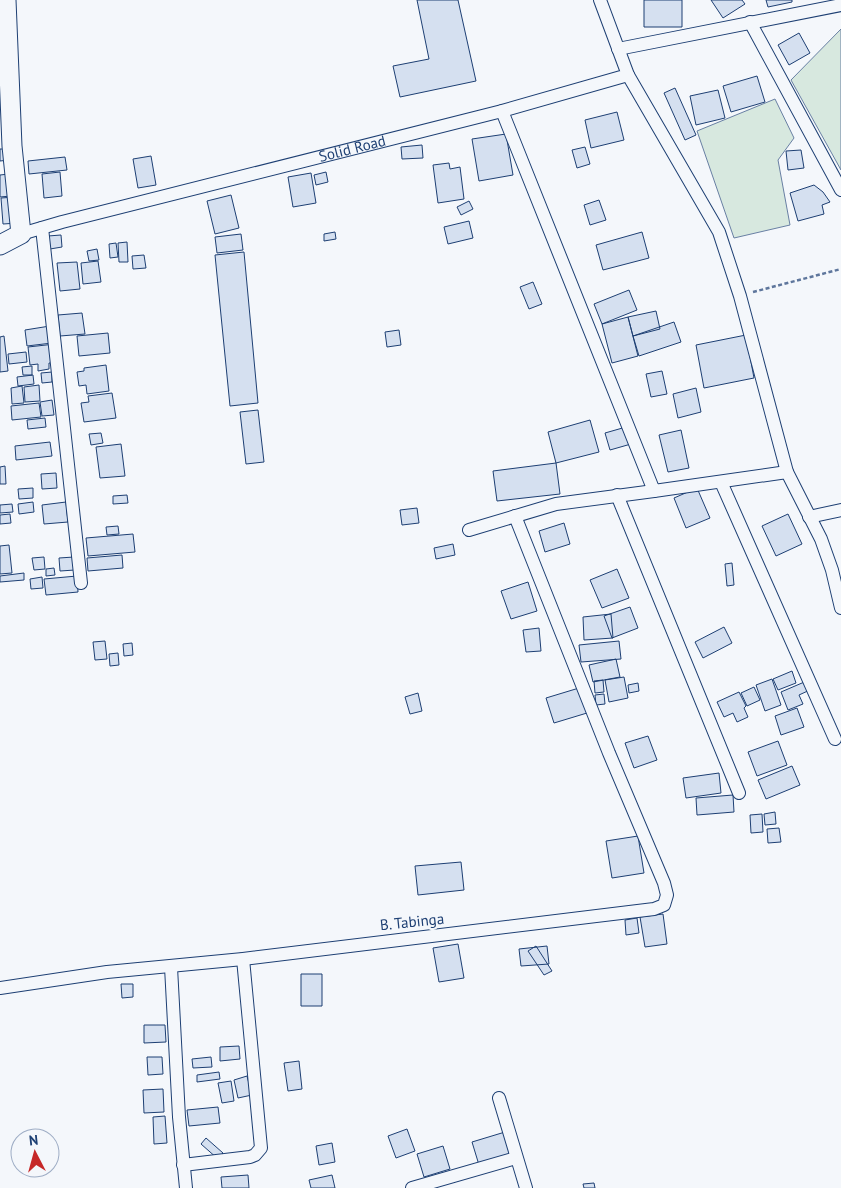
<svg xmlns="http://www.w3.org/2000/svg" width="841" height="1188" viewBox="0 0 841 1188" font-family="'PT Sans',sans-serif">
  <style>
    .green { fill: #d7e8df; stroke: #687fa3 }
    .building { fill: #d5e0f0; stroke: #1d3f73 }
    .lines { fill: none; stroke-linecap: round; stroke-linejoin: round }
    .street-casing { stroke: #1d3f73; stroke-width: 14 }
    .secondary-casing { stroke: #1d3f73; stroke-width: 21 }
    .path { stroke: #5e769c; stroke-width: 2.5; stroke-dasharray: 4 2.5; stroke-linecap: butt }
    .street { stroke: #f4f7fb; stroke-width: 12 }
    .secondary { stroke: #f4f7fb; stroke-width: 19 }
    .labels { text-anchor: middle; stroke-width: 4; stroke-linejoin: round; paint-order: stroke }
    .street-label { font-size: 15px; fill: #1d3f73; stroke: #f4f7fb }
  </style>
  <rect width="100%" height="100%" fill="#f4f7fb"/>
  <!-- green -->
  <path class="green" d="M841 29V170L791 80Z
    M775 99 794 138 778 160 790 225 734 238 697 131Z"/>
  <!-- building -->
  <path class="building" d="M417 0H458L476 81 400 97 393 66 429 59Z
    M644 0H682V27H644Z
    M711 0H742L745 4 723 18Z
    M766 0H792V2L768 7Z
    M799 33 810 53 789 65 778 45Z
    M757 76 765 102 731 112 723 86Z
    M675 88 696 135 685 140 664 93Z
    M718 90 725 118 696 125 690 96Z
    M617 112 624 140 591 148 585 120Z
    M506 134 513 175 479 181 472 139Z
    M422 145 423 158 402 159 401 147Z
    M585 147 590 164 577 168 572 150Z
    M0 149H8L9 160 0 161Z
    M801 150 804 168 788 170 786 151Z
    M151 156 156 185 138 188 133 159Z
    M65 157 67 170 29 174 28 161Z
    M449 163 450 169 460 167 464 199 438 203 433 165Z
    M60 172 62 196 44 198 42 174Z
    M326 172 328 182 316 185 314 175Z
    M311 173 316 203 293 207 288 177Z
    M9 174 11 196 0 197V175Z
    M814 185 823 192 830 202 822 205 824 214 798 221 790 193Z
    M231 195 239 228 215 234 207 201Z
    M15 197 18 223 3 224 1 198Z
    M599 200 606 220 590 225 584 205Z
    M469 201 473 209 461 215 457 207Z
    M469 221 473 238 448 244 444 227Z
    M335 232 336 239 324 241V234Z
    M642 232 649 258 603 270 596 245Z
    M241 234 243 250 217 253 215 237Z
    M61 235 62 247 50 249 48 236Z
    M127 242 128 262H119L118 243Z
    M116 243 118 257 110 258 109 244Z
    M97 249 99 260 89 261 87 251Z
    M244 252 258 403 230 406 215 255Z
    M144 255 146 268 133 269 132 256Z
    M98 261 101 282 83 284 81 263Z
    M77 262 80 289 60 291 57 263Z
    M533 282 542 304 529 309 520 287Z
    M629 290 637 310 602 324 594 304Z
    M656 311 660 329 633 336 628 317Z
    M82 313 85 334 60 336 58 315Z
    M628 317 638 356 612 363 602 324Z
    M674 322 681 342 639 356 633 336Z
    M50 326 52 343 27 346 25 330Z
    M399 330 401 345 387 347 385 332Z
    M108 333 110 353 79 356 77 336Z
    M746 335 754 378 704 388 696 345Z
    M4 336 8 371 0 372V337Z
    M55 344 57 363H49V369L38 371V364L30 365 28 347Z
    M26 352 27 362 9 364 8 354Z
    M106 365 109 391 87 394 86 385 79 386 77 372 84 371V368Z
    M32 366V375H23L22 367Z
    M662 371 667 394 651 397 646 374Z
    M52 372V382L42 383 41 373Z
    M33 375 34 384 18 386 17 377Z
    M39 385 40 401 25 402 24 387Z
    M22 386 24 403 12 404 11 388Z
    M696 388 701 412 678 418 673 394Z
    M112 393 116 418 84 422 81 403 89 402 88 396Z
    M52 400 54 415 42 416 40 402Z
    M39 403 41 417 12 420 11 406Z
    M258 410 264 462 246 464 240 412Z
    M45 418 46 427 28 429 27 420Z
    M590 420 599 452 556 463 548 432Z
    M626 427 631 444 610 450 605 433Z
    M681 430 689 468 668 472 659 435Z
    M101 433 103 443 91 445 89 434Z
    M50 442 52 456 16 460 15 446Z
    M121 444 125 476 100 478 96 447Z
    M556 463 560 494 497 501 493 471Z
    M5 466 6 484H0V467Z
    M56 473 57 488 42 489 41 474Z
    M33 488V498L19 499 18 489Z
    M697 488 710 518 686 528 674 498Z
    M127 495 128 503 113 504V496Z
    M33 502 34 512 19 514 18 504Z
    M66 502 68 522 44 524 42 505Z
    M12 504 13 512 0 513V505Z
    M417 508 419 523 402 525 400 510Z
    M10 514 11 523 0 524V515Z
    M788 514 802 544 776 556 762 526Z
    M564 523 570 544 545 552 539 531Z
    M118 526 119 534 107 535 106 527Z
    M133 534 135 552 88 556 86 538Z
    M453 544 455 555 436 559 434 548Z
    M9 545 12 573 0 574V546Z
    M122 555 123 568 88 571 87 558Z
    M44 557 45 569 34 570 32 558Z
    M74 557 75 570 60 571 59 558Z
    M732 563 734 585 727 586 725 564Z
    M54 568 55 575 46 576V569Z
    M617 569 629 598 602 608 590 580Z
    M24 573V580L0 582V576Z
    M77 576 78 592 46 595 44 579Z
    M42 577 43 588 31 589 30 579Z
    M528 582 537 611 511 619 501 591Z
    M630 607 638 628 612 638 604 616Z
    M611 614 613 638 584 640 583 617Z
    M724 627 732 643 703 658 695 642Z
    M539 628 541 651 526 652 523 630Z
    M105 641 107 659 95 660 93 642Z
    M619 641 621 659 581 662 579 645Z
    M132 643 133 655 124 656 123 644Z
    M118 653 119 665 110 666 109 654Z
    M616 659 620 677 593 682 589 665Z
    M792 671 796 683 778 690 773 679Z
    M624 677 628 698 609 702 605 680Z
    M772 679 781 705 765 711 756 685Z
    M603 680 604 692 595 693 594 681Z
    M809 680 812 689 799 695 803 704 788 710 781 692Z
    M638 683 639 691 629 693 628 685Z
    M754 687 760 700 747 706 741 693Z
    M579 688 587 713 554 723 546 698Z
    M739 692 746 706 744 708 748 717 737 722 733 713 724 717 717 702Z
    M418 693 422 711 410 714 405 697Z
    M604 694 605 704 596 705 595 695Z
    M797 708 804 727 781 735 775 716Z
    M648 736 657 760 634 768 625 743Z
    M778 741 787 765 757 776 748 752Z
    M792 766 800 785 766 799 758 780Z
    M719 773 721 793 686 798 683 778Z
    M733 795 734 812 697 815 696 798Z
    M775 812 776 824 765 825 764 814Z
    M762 814 763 832 751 833 750 815Z
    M779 828 781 842 768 843 767 829Z
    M638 836 644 873 612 878 606 841Z
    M461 862 464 890 418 895 415 866Z
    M663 914 667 944 645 947 640 917Z
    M637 918 639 933 626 935 625 920Z
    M458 944 464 978 439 982 433 948Z
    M536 946 552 971 544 975 528 951Z
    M547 946 549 964 521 966 519 949Z
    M301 974H322V1006H301Z
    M121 984H133V997L122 998Z
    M144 1025H165L166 1042 144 1043Z
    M239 1046 240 1059 220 1061V1047Z
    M147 1057H162L163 1074 148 1075Z
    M211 1057 212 1067 193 1068 192 1059Z
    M299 1061 302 1089 288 1091 284 1063Z
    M219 1072 220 1079 197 1082V1075Z
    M247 1076 252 1095 238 1098 234 1080Z
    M231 1081 234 1101 222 1103 218 1083Z
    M163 1089 164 1112 144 1113 143 1090Z
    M218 1107 220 1123 189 1126 187 1110Z
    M165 1116 167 1143 154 1144 153 1117Z
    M407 1129 415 1151 396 1158 388 1136Z
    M505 1132 512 1156 479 1165 472 1142Z
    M206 1138 223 1153 218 1159 201 1144Z
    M332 1143 335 1162 319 1165 316 1146Z
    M443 1146 450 1169 424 1177 417 1154Z
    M248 1175 249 1188H222L221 1177Z
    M332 1175 335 1188H311L309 1180Z
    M594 1183 595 1188H584L583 1184Z"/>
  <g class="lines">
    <!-- street casing -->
    <g class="street-casing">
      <g id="street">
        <path d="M750 22 841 190"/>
        <path d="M618 49 841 5"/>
        <path d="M628 75 719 232 740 296 787 472 821 539 832 570 841 608"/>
        <path d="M502 111 654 491 787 472"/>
        <path d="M42 228 81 583"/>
        <path id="s1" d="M21 234 62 222 502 111 628 75 600 0"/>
        <path d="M721 482 835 739"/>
        <path d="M617 495 739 793"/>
        <path d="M809 517 841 510"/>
        <path d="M469 530 556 504 654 491"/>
        <path d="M171 967 179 1117 186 1188"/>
        <path d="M0 988 107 972 243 959 654 909 664 905 667 895 664 883 609 753 515 516"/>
        <path d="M499 1098 526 1188"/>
        <path d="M183 1165 250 1157 255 1155 261 1148 243 959"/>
        <path d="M412 1188 516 1158"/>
      </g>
    </g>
    <!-- secondary casing -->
    <g class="secondary-casing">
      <path id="secondary" d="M0 245 21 234 12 146 6 0"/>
    </g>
    <!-- path -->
    <path class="path" d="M753 292 841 269"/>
    <!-- street -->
    <use href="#street" class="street"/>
    <!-- secondary -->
    <use href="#secondary" class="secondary"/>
  </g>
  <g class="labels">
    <!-- street labels -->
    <g class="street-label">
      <text dy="5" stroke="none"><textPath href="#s1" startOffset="342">Solid Road</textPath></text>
      <text transform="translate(412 922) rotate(-6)" y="5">B. Tabinga</text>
    </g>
  </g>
  <!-- north arrow -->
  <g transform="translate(35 1153) rotate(354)"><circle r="24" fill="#f4f7fb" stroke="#9eadc5"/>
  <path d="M0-4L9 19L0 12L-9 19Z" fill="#c62828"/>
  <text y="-8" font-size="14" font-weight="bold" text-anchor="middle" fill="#1d3f73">N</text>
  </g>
</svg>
